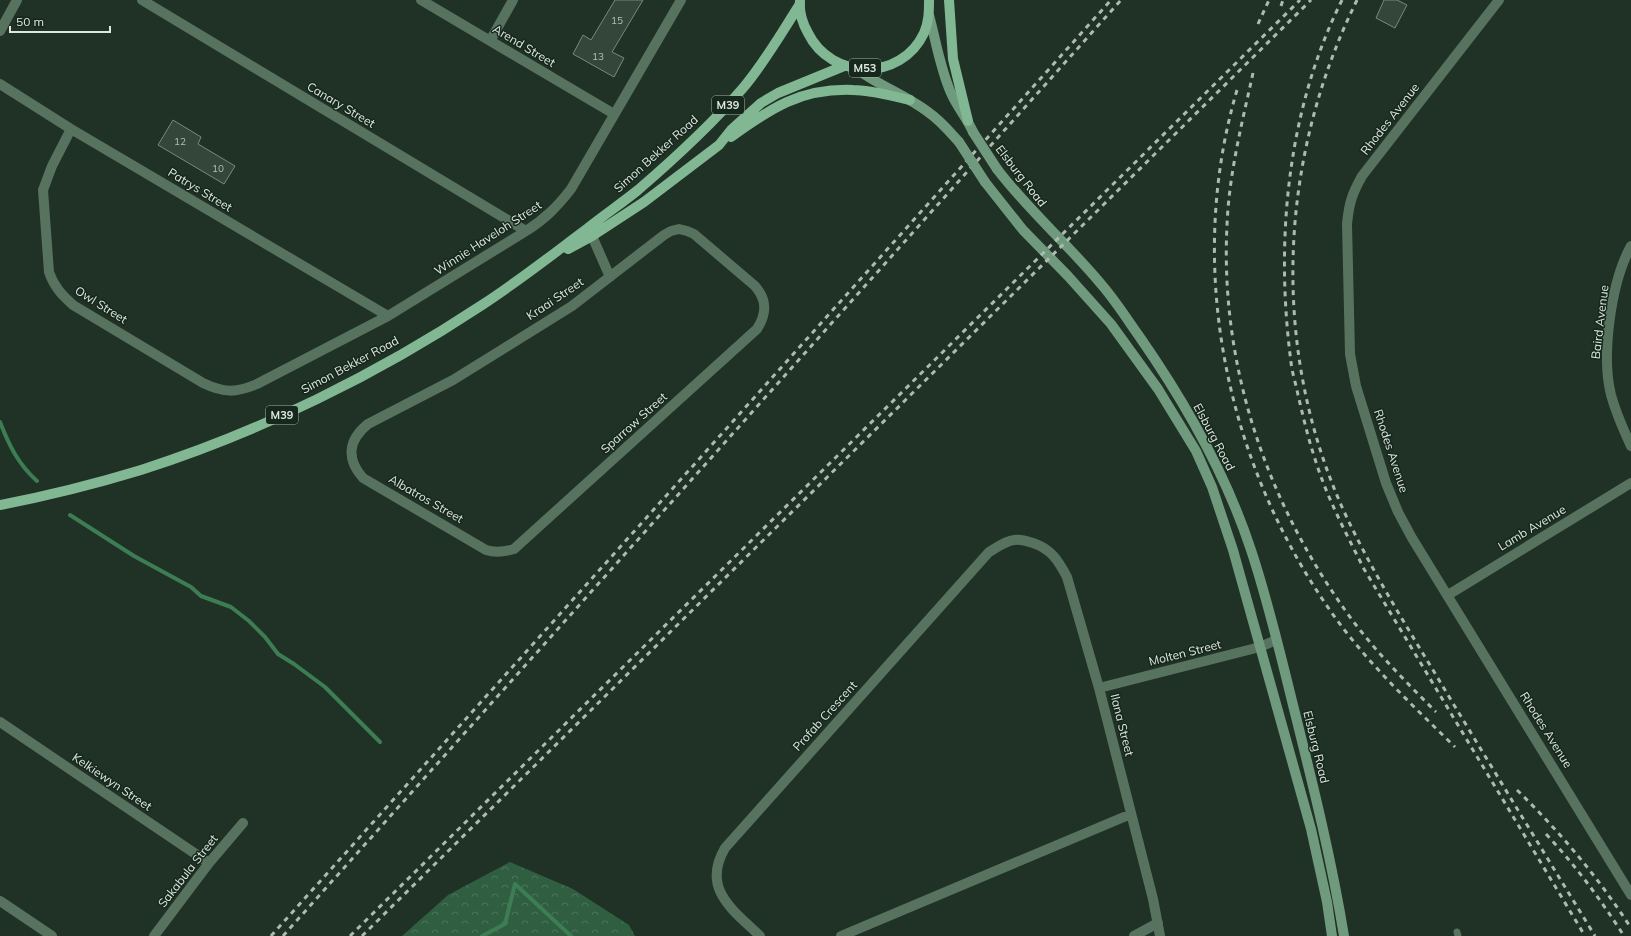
<svg xmlns="http://www.w3.org/2000/svg" width="1631" height="936" viewBox="0 0 1631 936" font-family="Mulish,sans-serif">
  <style>
    .forest { fill: url(#forest-crowns) }
    .lines { fill: none; stroke-linecap: round; stroke-linejoin: round }
    .stream { stroke: #3c7d54; stroke-width: 4 }
    .building { fill: #344539; stroke: #778a7c }
    .lane { stroke: #587260; stroke-width: 7 }
    .street { stroke: #587260; stroke-width: 10 }
    .secondary { stroke: #709a7d; stroke-width: 10 }
    .primary { stroke: #81b893; stroke-width: 10 }
    .rail { stroke: #aebab1; stroke-width: 3; stroke-dasharray: 5 5; stroke-linecap: butt }
    .secondary-bridge { stroke: #709a7d; stroke-width: 10 }
    .labels { text-anchor: middle; stroke-width: 3; stroke-linejoin: round; paint-order: stroke }
    .number-label { font-size: 10px; fill: #b4bfb6 }
    .shield { fill: #16271c; stroke: #a2aea5; stroke-width: 1 }
    .shield-label { font-size: 11px; font-weight: bold; fill: #dee8e0 }
    .street-label { font-size: 12px; fill: #dee8e0; stroke: #16271c }
  </style>
  <defs>
    <pattern id="forest-crowns" width="20" height="18" patternUnits="userSpaceOnUse"><rect width="20" height="18" fill="#2f5e40"/><path d="M2 6a3 3 0 1 1 6 0M12 15a3 3 0 1 1 6 0" fill="none" stroke="#4d755b"/></pattern>
  </defs>
  <rect width="100%" height="100%" fill="#203125"/>
  <!-- forest -->
  <path class="forest" d="M510 862 573 889 629 925 635 936H402L448 895Z"/>
  <g class="lines">
    <!-- stream -->
    <path class="stream" d="M0 422C9 445 18 464 37 481
      M70 515 134 556 191 587 201 596 231 607 249 621 265 637 278 654 294 664 325 687 380 742
      M482 936 505 924 515 884 571 936"/>
  </g>
  <!-- building -->
  <path class="building" d="M615 0H643L612 52 624 58 614 77 573 54 583 35 591 40Z
    M1384 0H1397L1407 5 1395 28 1376 18Z
    M173 120 201 137 198 144 235 166 224 184 158 145Z"/>
  <g class="lines">
    <!-- lane -->
    <path class="lane" d="M1457 932 1458 936"/>
    <!-- street -->
    <path class="street" d="M142 0 526 231
      M421 0 614 114
      M1499 0 1362 176C1352 194 1349 203 1347 224L1350 354 1356 386 1386 483 1398 512 1412 538 1631 895
      M0 31 17 0
      M490 41 513 0
      M0 84 71 129 388 316
      M71 129 52 166 43 190 49 272C54 287 62 295 73 305L203 383C224 393 236 393 257 384L388 316 526 231C545 219 557 207 571 189L681 0
      M590 228 592 236 610 277
      M679 229 687 231 694 234 755 286C767 300 767 313 757 329L514 549C504 552 496 553 486 550L363 478C346 459 348 440 368 424L453 380 572 306 664 235 671 231Z
      M1631 246C1611 282 1601 355 1611 395 1616 413 1623 429 1631 446
      M1448 595 1631 483
      M1099 688 1260 647 1276 640
      M0 722 209 863
      M0 901 52 936
      M154 936 209 863 243 823
      M760 936C733 910 701 889 725 848L989 552C996 548 1005 541 1014 540 1020 539 1027 541 1033 543 1051 549 1058 560 1067 577L1099 688 1153 899 1160 936
      M841 936 1131 814
      M1134 936 1158 923"/>
    <!-- secondary -->
    <path class="secondary" d="M929 15C936 41 940 68 951 93 957 107 967 118 973 132
      M857 69C879 86 906 95 928 112 940 120 949 131 959 142
      M997 169C1028 210 1068 244 1101 284 1115 300 1127 319 1139 336 1185 402 1226 474 1251 550 1269 604 1282 661 1296 717 1314 789 1332 862 1344 936
      M985 182 1023 230 1068 276 1111 324 1158 389 1196 451 1212 487 1233 550 1311 829 1327 902 1332 936"/>
    <!-- primary -->
    <path class="primary" d="M949 0 953 59 968 121
      M800 1C799 12 803 24 808 33 831 80 901 82 924 33 929 22 929 11 929 0
      M731 137C771 108 801 88 853 90 872 90 891 96 910 100
      M568 249 592 236 644 202 719 145 731 130 761 103 778 93 844 66
      M0 505C47 496 95 484 141 470 260 432 378 374 482 305 519 281 553 254 588 228 604 215 622 203 638 190 674 159 713 123 743 88 765 62 782 32 800 4"/>
    <!-- rail -->
    <path class="rail" d="M1342 0C1287 110 1275 241 1291 362 1292 373 1296 384 1298 395 1303 416 1308 438 1315 459 1327 498 1346 533 1364 569L1585 936
      M1357 0C1279 158 1270 345 1342 507 1372 573 1411 633 1448 695 1497 776 1546 856 1595 936
      M1281 6 1283 0
      M1258 24 1269 0
      M1253 73C1242 123 1229 174 1227 225 1220 363 1265 498 1345 610 1371 647 1404 680 1436 712
      M1237 90C1186 263 1224 455 1325 603 1361 657 1409 702 1455 747
      M1517 790C1560 832 1598 877 1631 928
      M1546 834C1576 866 1601 900 1624 936
      M271 936 1111 0
      M283 936 1121 0
      M350 936 1300 0
      M362 936 1311 0"/>
    <!-- secondary-bridge -->
    <path class="secondary-bridge" d="M973 132 997 169
      M959 142 985 182"/>
  </g>
  <g class="labels">
    <!-- number labels -->
    <g class="number-label">
      <text x="617" y="24">15</text>
      <text x="598" y="60">13</text>
      <text x="180" y="145">12</text>
      <text x="218" y="172">10</text>
    </g>
    <!-- shield labels -->
    <g class="shield">
      <rect x="849" y="59" width="32" height="18" rx="3"/>
      <rect x="712" y="96" width="32" height="18" rx="3"/>
      <rect x="266" y="406" width="32" height="18" rx="3"/>
    </g>
    <g class="shield-label">
      <text x="865" y="72">M53</text>
      <text x="728" y="109">M39</text>
      <text x="282" y="419">M39</text>
    </g>
    <!-- street labels -->
    <g class="street-label">
      <text transform="translate(524 46) rotate(31)" y="4">Arend Street</text>
      <text transform="translate(341 105) rotate(31)" y="4">Canary Street</text>
      <text transform="translate(1390 119) rotate(-52)" y="4">Rhodes Avenue</text>
      <text transform="translate(656 154) rotate(-42)" y="4">Simon Bekker Road</text>
      <text transform="translate(1021 176) rotate(52)" y="4">Elsburg Road</text>
      <text transform="translate(200 190) rotate(31)" y="4">Patrys Street</text>
      <text transform="translate(488 238) rotate(-33)" y="4">Winnie Haveloh Street</text>
      <text transform="translate(555 299) rotate(-34)" y="4">Kraai Street</text>
      <text transform="translate(101 305) rotate(32)" y="4">Owl Street</text>
      <text transform="translate(1600 322) rotate(-83)" y="4">Baird Avenue</text>
      <text transform="translate(350 365) rotate(-28)" y="4">Simon Bekker Road</text>
      <text transform="translate(634 423) rotate(-42)" y="4">Sparrow Street</text>
      <text transform="translate(1214 437) rotate(62)" y="4">Elsburg Road</text>
      <text transform="translate(1391 451) rotate(72)" y="4">Rhodes Avenue</text>
      <text transform="translate(426 499) rotate(30)" y="4">Albatros Street</text>
      <text transform="translate(1532 528) rotate(-31)" y="4">Lamb Avenue</text>
      <text transform="translate(1185 653) rotate(-14)" y="4">Molten Street</text>
      <text transform="translate(825 716) rotate(-48)" y="4">Profab Crescent</text>
      <text transform="translate(1122 725) rotate(76)" y="4">Ilana Street</text>
      <text transform="translate(1546 730) rotate(58)" y="4">Rhodes Avenue</text>
      <text transform="translate(1316 747) rotate(76)" y="4">Elsburg Road</text>
      <text transform="translate(112 782) rotate(34)" y="4">Kelkiewyn Street</text>
      <text transform="translate(188 871) rotate(-52)" y="4">Sakabula Street</text>
    </g>
  </g>
  <!-- scale -->
  <path d="M10 26v6h100v-6" fill="none" stroke="#dee8e0" stroke-width="2"/>
  <text x="16" y="26" font-size="12" fill="#dee8e0" stroke="#16271c" stroke-width="3" paint-order="stroke">50 m</text>
</svg>
